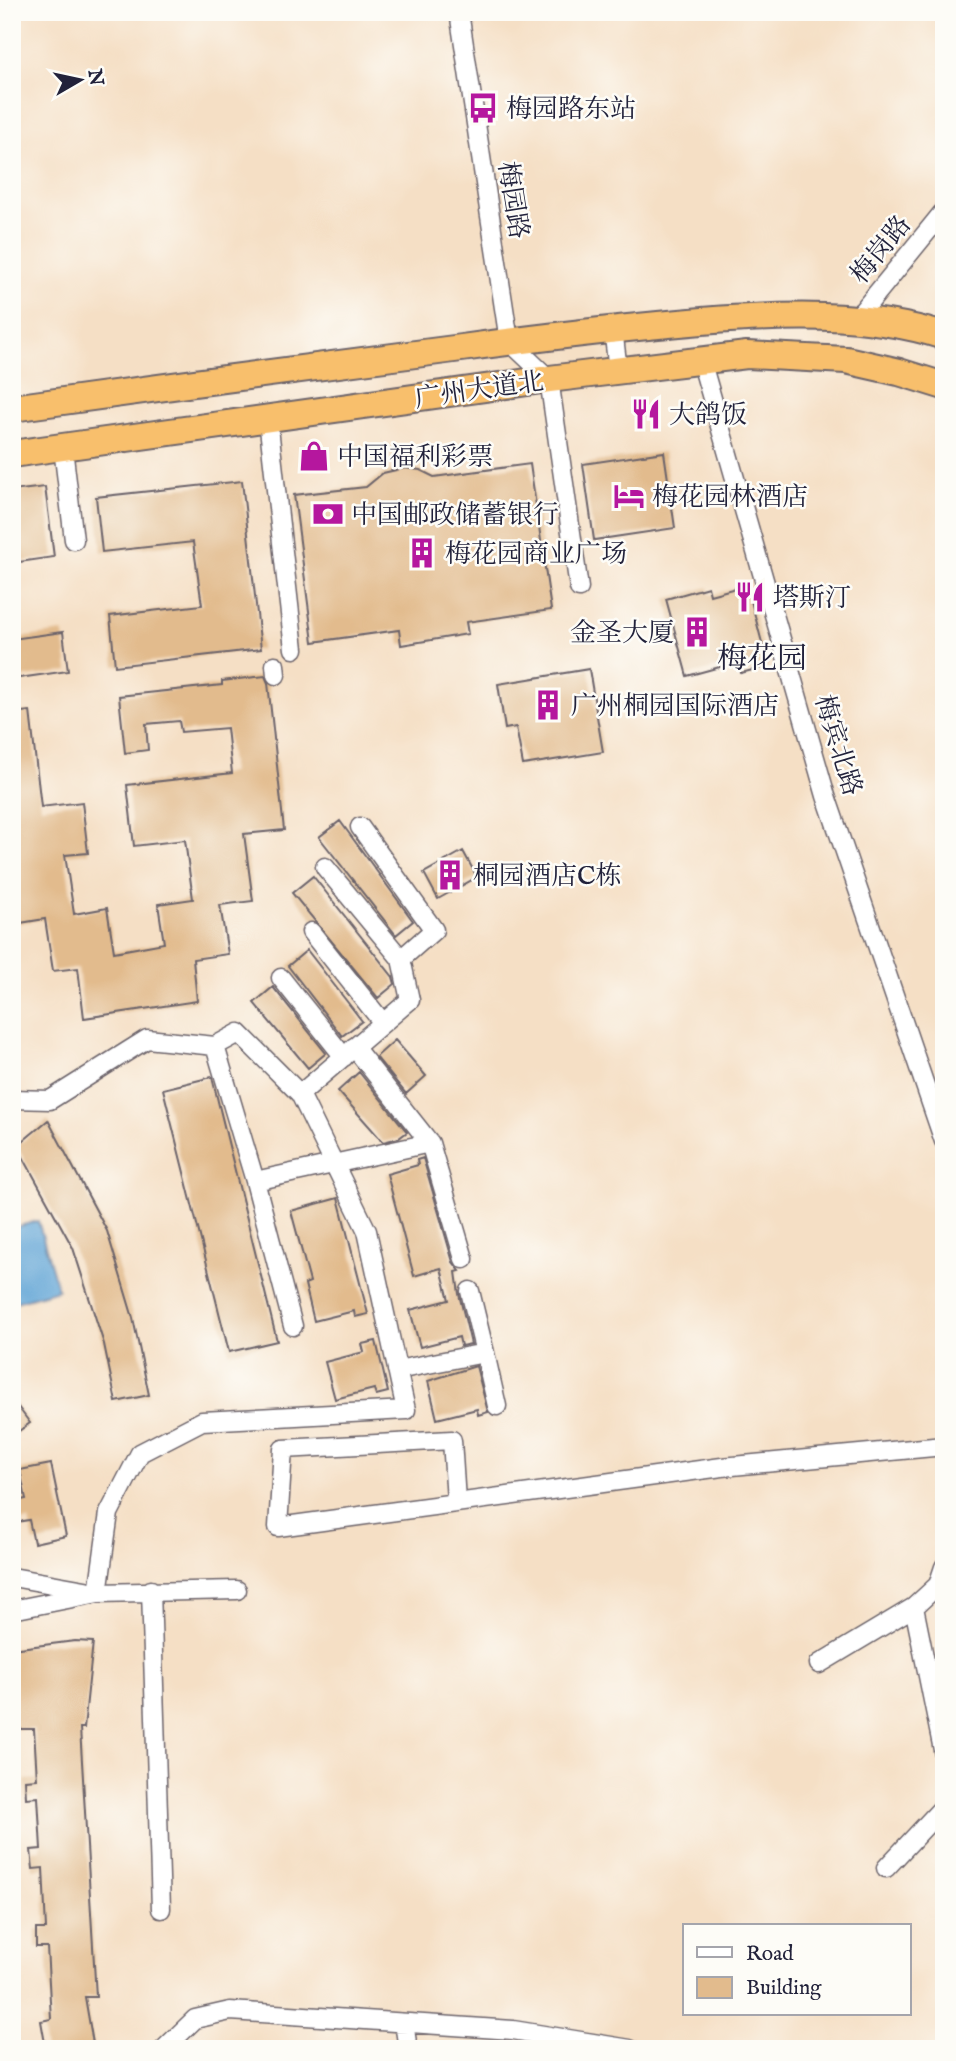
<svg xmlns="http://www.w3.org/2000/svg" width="956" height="2061" viewBox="0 0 956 2061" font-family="'IM FELL English','Noto Serif SC',serif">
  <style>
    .water { fill: #61a4d6; stroke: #426388; stroke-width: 2 }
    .building { fill: #e2bb8d }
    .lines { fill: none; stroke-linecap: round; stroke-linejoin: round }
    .minor-casing { stroke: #6c646b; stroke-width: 21 }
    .highway-casing { stroke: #6c646b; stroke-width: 30 }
    .minor { stroke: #fff; stroke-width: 18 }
    .highway { stroke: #f8bf6c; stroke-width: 26 }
    .labels { text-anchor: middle; stroke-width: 5; stroke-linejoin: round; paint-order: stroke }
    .poi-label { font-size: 26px; fill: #22223b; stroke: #fdfcf7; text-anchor: start }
    .street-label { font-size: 26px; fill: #22223b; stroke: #fdfcf7 }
    .quarter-label { font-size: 30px; fill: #22223b; stroke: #fdfcf7 }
  </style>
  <rect width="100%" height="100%" fill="#fdfcf7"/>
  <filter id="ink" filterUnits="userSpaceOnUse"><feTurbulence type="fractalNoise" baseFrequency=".0143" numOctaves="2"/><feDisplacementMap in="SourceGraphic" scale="14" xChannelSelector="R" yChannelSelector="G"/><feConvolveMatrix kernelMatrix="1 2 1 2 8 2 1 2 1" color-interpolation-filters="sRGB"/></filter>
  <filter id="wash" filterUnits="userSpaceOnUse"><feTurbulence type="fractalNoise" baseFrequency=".00686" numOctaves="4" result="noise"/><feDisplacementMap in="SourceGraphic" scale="28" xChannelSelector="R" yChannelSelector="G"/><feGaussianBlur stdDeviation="1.57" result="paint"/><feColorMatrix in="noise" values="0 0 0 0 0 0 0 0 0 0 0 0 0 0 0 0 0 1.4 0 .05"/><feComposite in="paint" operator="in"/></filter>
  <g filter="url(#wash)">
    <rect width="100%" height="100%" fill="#f5dfc5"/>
    <!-- water -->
    <path class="water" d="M38 1221 58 1290 12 1303V1228Z"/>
    <g id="blocks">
      <!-- building -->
      <path class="building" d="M664 452 675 528 594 540 583 464Z
        M530 464 551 610 466 622 468 634 401 645 399 630 313 642 294 495 366 487 383 473 405 468 420 470 434 477Z
        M242 481 261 649 115 666 110 616 202 605 193 542 102 552 96 497Z
        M45 487 54 557 12 563V491Z
        M747 585 768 666 741 673 738 662 687 676 666 599 708 587 710 595Z
        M63 632 68 671 12 679V639Z
        M589 669 603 752 523 765 516 727 505 729 498 684Z
        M265 676 268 683 284 830 244 834 253 901 220 905 228 954 193 959 197 1001 84 1018 78 968 53 971 45 919 14 924 12 713 30 711 41 807 82 802 88 853 65 855 74 914 107 908 114 952 164 943 158 904 193 899 185 840 134 846 127 785 232 773 227 728 181 732 179 721 146 724 148 750 125 753 119 696 222 685V681Z
        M340 821 413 921 396 935 319 837Z
        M463 851 477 877 438 899 424 873Z
        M313 876 393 977 395 984 378 998 292 893Z
        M307 950 362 1021 342 1036 288 966Z
        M273 987 326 1053 308 1068 254 1003Z
        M395 1040 426 1076 406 1094 376 1057Z
        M359 1072 407 1132 399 1138 383 1142 338 1091Z
        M212 1077 277 1341 229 1352 163 1089Z
        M48 1120 107 1231 133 1318 149 1395 116 1402 104 1344 73 1248 17 1146Z
        M423 1158 453 1262 460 1271 456 1272 459 1294 471 1344 461 1346 459 1337 420 1347 410 1310 449 1300 441 1268 414 1276 387 1174 418 1165 417 1160Z
        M338 1198 368 1314 355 1317 354 1311 314 1321 305 1284 310 1282 291 1211Z
        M376 1341 388 1392 376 1395 374 1389 335 1399 325 1362 364 1352 362 1344Z
        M476 1366 488 1412 478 1415 477 1409 437 1419 428 1381Z
        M12 1399 30 1423 12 1436Z
        M51 1464 66 1536 34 1543 29 1520 16 1522 12 1502 26 1499 20 1470Z
        M75 1641 93 1642 84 1728H80L96 1997H85L94 2049H46L41 2021 51 2019 47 1947H36V1929H46L43 1868 33 1869 31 1850 41 1849 38 1797 26 1798 25 1780 37 1779 34 1729H12V1649Z"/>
    </g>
  </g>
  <g filter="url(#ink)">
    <use href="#blocks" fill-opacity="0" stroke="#6c646b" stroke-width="2"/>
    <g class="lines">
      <!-- minor casing -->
      <g class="minor-casing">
        <path id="minor" d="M459 12 509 341 549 379 579 588
          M856 319 944 211
          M613 329 618 370
          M701 360 826 796 944 1141
          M268 419 294 649
          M63 448 74 540
          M275 665 276 675
          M325 867 401 959
          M311 932 383 1023
          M281 978 344 1057
          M215 1046 255 1181 430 1143 354 1047
          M300 1094 410 1000 401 959 434 930 360 827
          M12 1099 50 1100 147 1039 215 1046 239 1033 300 1094 367 1231 406 1410 202 1421 140 1453 109 1513 98 1593
          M430 1143 464 1259
          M255 1181 293 1326
          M485 1353 497 1406
          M397 1370 485 1353 470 1291
          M456 1501 452 1440 283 1449 278 1527 722 1467 944 1446
          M12 1577 91 1591
          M151 1590 161 1909
          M914 1607 944 1755
          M12 1610 98 1593 237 1590
          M819 1664 914 1607 938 1585 944 1567
          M886 1868 944 1806
          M404 2023 408 2049
          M164 2049 195 2019 230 2011 513 2030 630 2049"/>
      </g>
      <!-- highway casing -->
      <g class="highway-casing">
        <path id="highway" d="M12 408C159 387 307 368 454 349 536 338 619 328 702 321 782 315 865 311 944 336
          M12 454 549 379 747 355 846 360 899 372 944 386"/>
      </g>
      <!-- minor -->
      <use href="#minor" class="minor"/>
      <!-- highway -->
      <use href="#highway" class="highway"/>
    </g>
  </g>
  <!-- icons -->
  <defs>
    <g id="bus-bare" transform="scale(2.415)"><path d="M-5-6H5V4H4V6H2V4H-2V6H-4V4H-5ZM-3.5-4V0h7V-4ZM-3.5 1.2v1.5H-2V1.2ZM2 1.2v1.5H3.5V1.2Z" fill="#b5179e" stroke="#fdfcf7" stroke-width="2.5" paint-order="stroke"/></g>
    <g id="restaurant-bare" transform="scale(2.415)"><path d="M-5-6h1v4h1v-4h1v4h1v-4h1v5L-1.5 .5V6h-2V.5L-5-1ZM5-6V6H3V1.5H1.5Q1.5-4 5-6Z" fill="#b5179e" stroke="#fdfcf7" stroke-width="2.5" paint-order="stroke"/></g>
    <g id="shop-bare" transform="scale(2.415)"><path d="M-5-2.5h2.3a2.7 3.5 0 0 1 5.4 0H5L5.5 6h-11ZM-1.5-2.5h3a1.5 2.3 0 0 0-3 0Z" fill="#b5179e" stroke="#fdfcf7" stroke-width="2.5" paint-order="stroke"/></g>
    <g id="hotel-bare" transform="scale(2.415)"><path d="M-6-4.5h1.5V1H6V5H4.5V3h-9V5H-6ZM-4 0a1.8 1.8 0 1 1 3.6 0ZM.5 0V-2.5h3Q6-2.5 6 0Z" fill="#b5179e" stroke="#fdfcf7" stroke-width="2.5" paint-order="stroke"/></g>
    <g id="bank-bare" transform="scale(2.415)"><path d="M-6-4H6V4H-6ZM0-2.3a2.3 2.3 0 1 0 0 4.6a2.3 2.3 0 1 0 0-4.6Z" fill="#b5179e" stroke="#fdfcf7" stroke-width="2.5" paint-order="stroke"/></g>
    <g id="building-bare" transform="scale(2.415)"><path d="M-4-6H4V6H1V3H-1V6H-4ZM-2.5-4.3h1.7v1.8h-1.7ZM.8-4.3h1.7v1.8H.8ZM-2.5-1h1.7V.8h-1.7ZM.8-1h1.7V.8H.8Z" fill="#b5179e" stroke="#fdfcf7" stroke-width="2.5" paint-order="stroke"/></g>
  </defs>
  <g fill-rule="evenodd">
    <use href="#bus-bare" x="483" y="108"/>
    <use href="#restaurant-bare" x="646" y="414"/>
    <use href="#shop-bare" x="314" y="456"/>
    <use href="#hotel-bare" x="629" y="496"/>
    <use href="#bank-bare" x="328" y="514"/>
    <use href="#building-bare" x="422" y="553"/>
    <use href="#restaurant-bare" x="750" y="597"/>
    <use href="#building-bare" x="697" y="632"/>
    <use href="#building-bare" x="548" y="705"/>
    <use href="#building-bare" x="450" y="875"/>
  </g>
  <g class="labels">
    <!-- poi labels -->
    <g class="poi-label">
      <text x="506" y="117">梅园路东站</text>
      <text x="669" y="423">大鸽饭</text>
      <text x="337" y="465">中国福利彩票</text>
      <text x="652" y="505">梅花园林酒店</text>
      <text x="351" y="523">中国邮政储蓄银行</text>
      <text x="445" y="562">梅花园商业广场</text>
      <text x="773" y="606">塔斯汀</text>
      <text x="674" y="641" text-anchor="end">金圣大厦</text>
      <text x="571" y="714">广州桐园国际酒店</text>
      <text x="473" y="884">桐园酒店C栋</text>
    </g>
    <!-- street labels -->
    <g class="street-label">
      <text transform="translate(514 200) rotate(81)" y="9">梅园路</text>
      <text transform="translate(880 249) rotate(-51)" y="9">梅岗路</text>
      <text transform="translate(479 389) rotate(-8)" y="9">广州大道北</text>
      <text transform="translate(839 745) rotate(73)" y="9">梅宾北路</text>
    </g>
    <!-- quarter labels -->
    <g class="quarter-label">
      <text x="762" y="668">梅花园</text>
    </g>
  </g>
  <!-- margin -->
  <rect width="956" height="2061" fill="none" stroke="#fdfcf7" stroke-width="42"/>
  <!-- legend -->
  <rect x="683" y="1924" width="228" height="91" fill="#fdfcf7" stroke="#a5a5ac" stroke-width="2"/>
  <rect x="697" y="1947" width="35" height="10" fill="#ffffff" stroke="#a5a5ac" stroke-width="2"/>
  <text x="746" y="1960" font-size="21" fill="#22223b">Road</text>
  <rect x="697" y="1977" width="35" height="21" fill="#e2bb8d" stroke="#a5a5ac" stroke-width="2"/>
  <text x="746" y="1994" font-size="21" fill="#22223b">Building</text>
  <!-- north arrow -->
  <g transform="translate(80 80) rotate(81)" stroke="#fdfcf7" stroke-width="5" paint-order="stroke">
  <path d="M0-5L12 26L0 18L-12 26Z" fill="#22223b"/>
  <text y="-10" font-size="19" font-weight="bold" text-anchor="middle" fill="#22223b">N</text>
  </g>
</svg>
